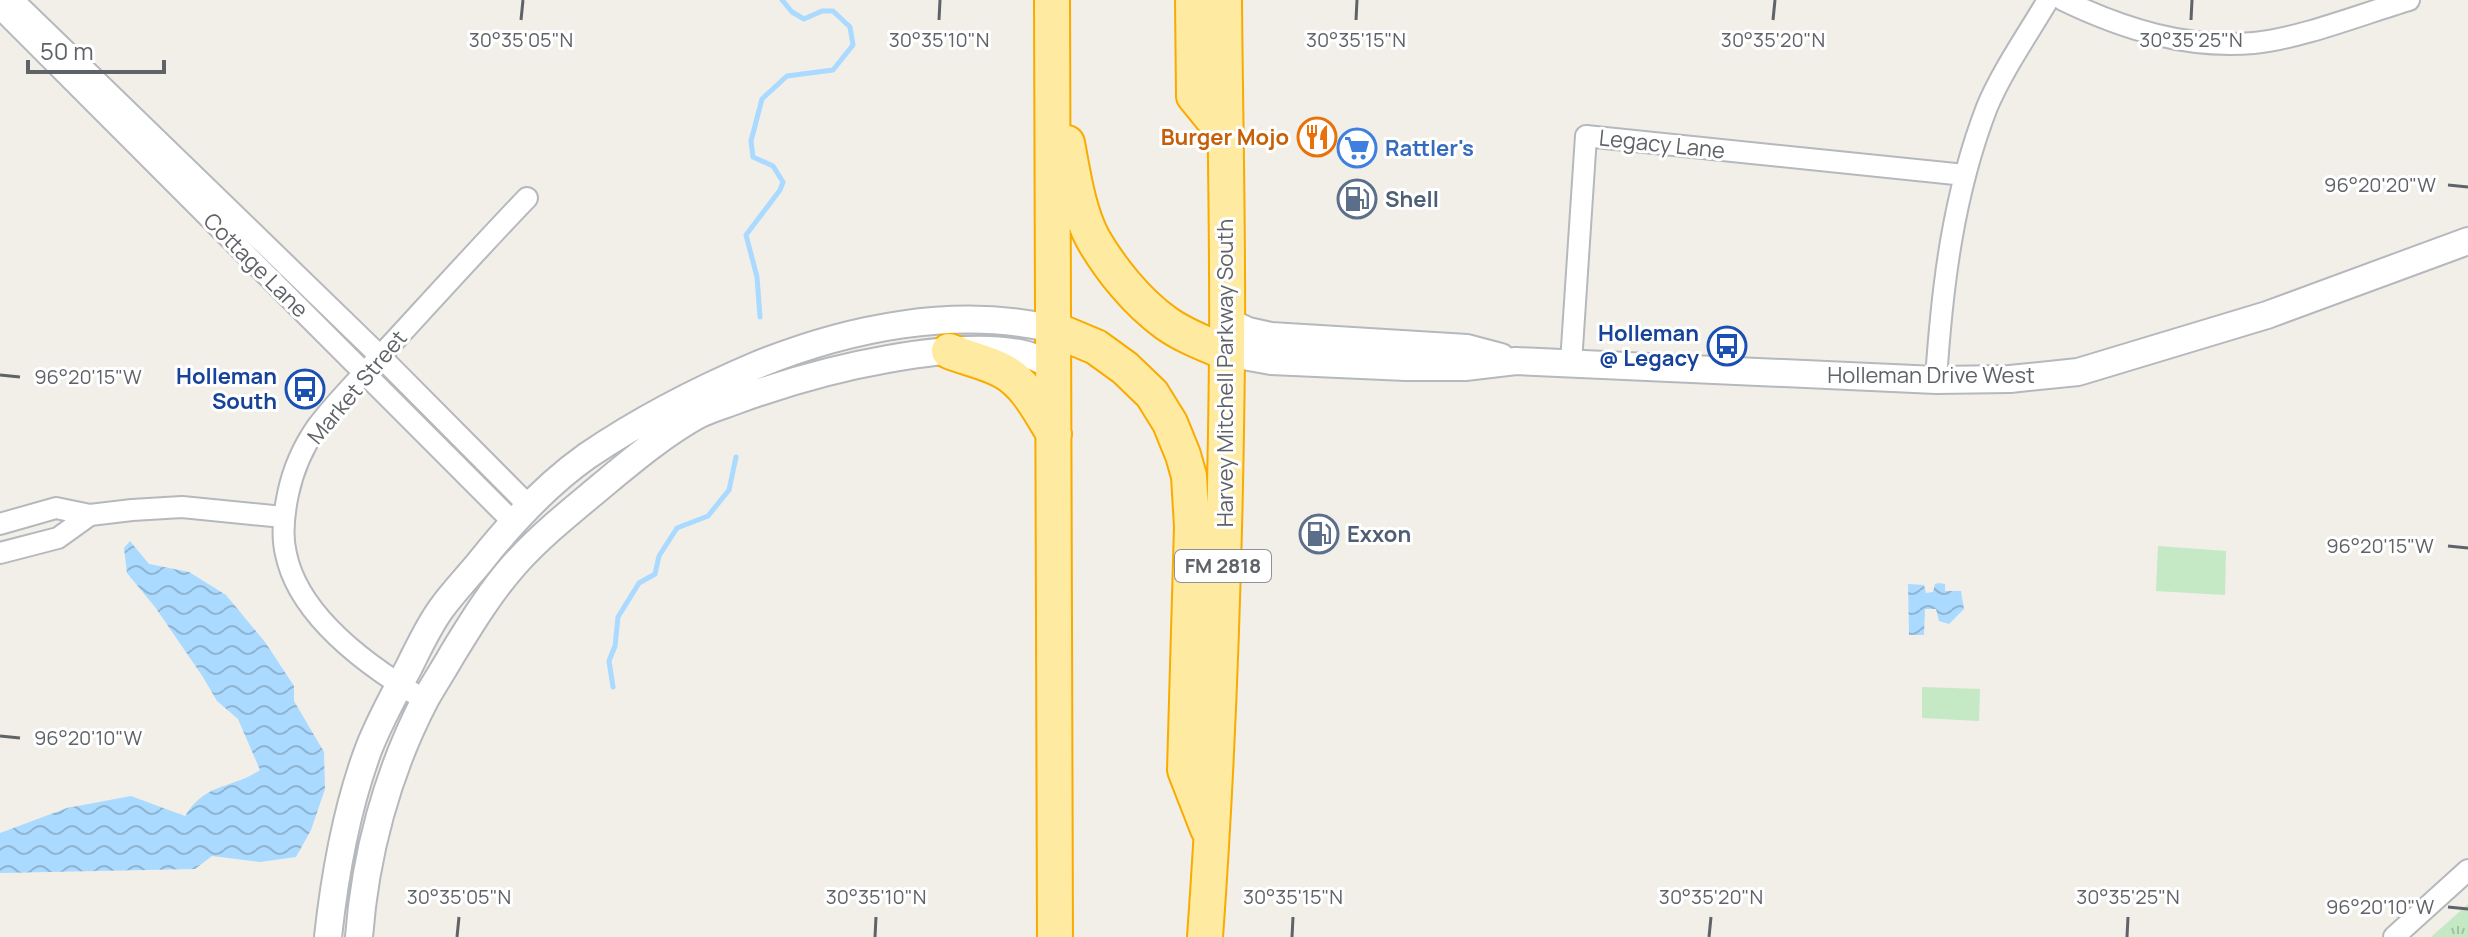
<svg xmlns="http://www.w3.org/2000/svg" width="2468" height="937" viewBox="0 0 2468 937" font-family="Manrope,sans-serif">
  <style>
    .grass { fill: #c5e8c5 }
    .park { fill: url(#park-tufts) }
    .water { fill: url(#water-waves) }
    .lines { fill: none; stroke-linecap: round; stroke-linejoin: round }
    .stream { stroke: #aadaff; stroke-width: 5 }
    .minor-casing { stroke: #b5b8bc; stroke-width: 24 }
    .tertiary-casing { stroke: #b5b8bc; stroke-width: 30 }
    .trunk-casing { stroke: #f9ab00; stroke-width: 38 }
    .minor { stroke: #fff; stroke-width: 20 }
    .tertiary { stroke: #fff; stroke-width: 26 }
    .trunk { stroke: #feeaa1; stroke-width: 34 }
    .ticks { fill: none; stroke: #5f6368; stroke-width: 3 }
    .labels { text-anchor: middle; stroke-width: 6; stroke-linejoin: round; paint-order: stroke }
    .shield { fill: #fff; stroke: #8f9295; stroke-width: 2 }
    .shield-label { font-size: 20px; font-weight: bold; fill: #5f6368 }
    .food-label { font-size: 22px; font-weight: bold; fill: #c56008; stroke: #fff; text-anchor: end }
    .street-label { font-size: 22px; fill: #5f6368; stroke: #fff }
    .shop-label { font-size: 22px; font-weight: bold; fill: #366cbe; stroke: #fff; text-anchor: start }
    .service-label { font-size: 22px; font-weight: bold; fill: #4e5e75; stroke: #fff; text-anchor: start }
    .transit-label { font-size: 22px; font-weight: bold; fill: #164399; stroke: #fff; text-anchor: end }
    .ticks-label { font-size: 20px; text-anchor: middle; fill: #5f6368; stroke: #fff; stroke-width: 6; stroke-linejoin: round; paint-order: stroke }
  </style>
  <defs>
    <pattern id="park-tufts" width="24" height="20" patternUnits="userSpaceOnUse" patternTransform="scale(2)"><rect width="24" height="20" fill="#c5e8c5"/><path d="M3 7l-1-3M5 7V3M7 7l1-3M15 17l-1-3M17 17v-4M19 17l1-3" fill="none" stroke="#a3c0a4"/></pattern>
    <pattern id="water-waves" width="16" height="10" patternUnits="userSpaceOnUse" patternTransform="scale(2)"><rect width="16" height="10" fill="#aadaff"/><path d="M0 5q4-4 8 0t8 0" fill="none" stroke="#8eb4d2"/></pattern>
  </defs>
  <rect width="100%" height="100%" fill="#f1efe8"/>
  <!-- grass -->
  <path class="grass" d="M2158 546 2226 551 2225 595 2156 591Z
    M1922 687 1980 689 1979 721 1922 718Z"/>
  <!-- park -->
  <path class="park" d="M2468 904V937H2431Z"/>
  <!-- water -->
  <path class="water" d="M130 541 149 564 189 572 226 595 265 642 294 686V701L324 752 325 789 311 830 296 857 260 862 212 856 195 869 0 873V833L67 808 131 796 185 816C206 782 229 790 260 770L238 719 217 701 203 677 155 607 127 573 124 548Z
    M1939 583 1945 584V591H1961L1964 609 1949 624 1939 621 1936 609H1925L1924 635H1909L1908 584 1924 585 1926 593 1933 592 1935 584Z"/>
  <g class="lines">
    <!-- stream -->
    <path class="stream" d="M760 317 757 277 746 235 780 190 783 182 773 166 753 157 751 141 762 99 787 76 833 70 853 45 850 27 833 11H822L804 19 792 12 782 0
      M613 687 609 661 615 646 618 617 639 583 655 574 659 556 677 528 708 516 729 490 736 457"/>
    <!-- minor casing -->
    <g class="minor-casing">
      <path id="minor" d="M13 0 380 356 529 506
        M2063 0C2123 29 2187 49 2254 43 2302 38 2362 14 2409 0
        M0 8 513 522
        M1571 363 1586 136 1965 175
        M1936 380C1942 287 1953 195 1987 107 2002 71 2028 34 2048 0
        M0 524 56 508 90 515 132 510 182 507 283 517
        M0 553 58 538 90 515
        M425 700C372 669 299 618 286 554 281 534 284 513 288 494 293 470 303 447 317 427 337 400 363 375 386 350 433 299 479 248 527 198
        M2394 937 2468 870"/>
    </g>
    <!-- tertiary casing -->
    <g class="tertiary-casing">
      <path id="tertiary" d="M1227 321 1248 331 1271 336 1467 348 1501 357
        M1227 353 1271 361 1406 367H1465L1516 361 1936 380 2010 379 2078 372 2267 315 2468 241
        M328 937C335 873 346 809 369 748 380 720 395 693 409 667 419 647 428 627 441 609 453 592 467 578 480 562 511 523 546 485 587 456 640 420 698 390 757 365 848 328 955 306 1053 329
        M359 937C365 856 387 773 425 700 434 684 444 669 453 653 472 622 491 591 515 564 542 534 574 509 605 483 634 459 664 434 698 415 710 409 724 405 737 400 787 382 836 368 888 359 933 351 1017 339 1053 367"/>
    </g>
    <!-- trunk casing -->
    <g class="trunk-casing">
      <path id="trunk" d="M1052 0 1055 937
        M1193 0 1194 96 1225 134
        M1067 143C1073 174 1078 211 1093 239 1111 270 1137 302 1166 323 1184 336 1206 344 1227 353
        M1053 329 1096 347 1125 368 1152 394 1170 423 1183 455 1189 476 1192 527 1185 770 1208 829
        M949 351C966 358 987 362 1003 371 1027 384 1040 412 1054 434
        M1205 937C1219 744 1225 550 1227 357 1228 238 1225 119 1224 0"/>
    </g>
    <!-- minor -->
    <use href="#minor" class="minor"/>
    <!-- tertiary -->
    <use href="#tertiary" class="tertiary"/>
    <!-- trunk -->
    <use href="#trunk" class="trunk"/>
  </g>
  <!-- ticks -->
  <path class="ticks" d="M521 20 523 0M939 20 940 0M1356 20 1357 0M1773 20 1775 0M2191 20 2192 0M2448 185 2468 187M0 375 20 377M2448 546 2468 548M0 736 20 738M2448 907 2468 909M457 937 459 917M875 937 876 917M1292 937 1293 917M1709 937 1711 917M2127 937 2128 917"/>
  <!-- icons -->
  <defs>
    <g id="restaurant-ring" transform="scale(2)"><circle r="9.5" fill="#fff" stroke="#e8710a" stroke-width="1.5"/><path d="M-5-6h1v4h1v-4h1v4h1v-4h1v5L-1.5 .5V6h-2V.5L-5-1ZM5-6V6H3V1.5H1.5Q1.5-4 5-6Z" fill="#e8710a"/></g>
    <g id="supermarket-ring" transform="scale(2)"><circle r="9.5" fill="#fff" stroke="#3f7fe0" stroke-width="1.5"/><path d="M-6-5.5h2.5l.6 2H6L4.5 2H-2.5L-4.4-4H-6ZM-1.5 3.2a1.3 1.3 0 1 0 .1 0ZM3 3.2a1.3 1.3 0 1 0 .1 0Z" fill="#3f7fe0"/></g>
    <g id="fuel-ring" transform="scale(2)"><circle r="9.5" fill="#fff" stroke="#5c6f8a" stroke-width="1.5"/><path d="M-5.5-6h7V0h2V4h1.3V-2.5L3-4.5l.8-.8L6-3V5H2.5V1h-1V6h-7ZM-4.2-4.7v3.2H.2V-4.7Z" fill="#5c6f8a"/></g>
    <g id="bus-ring" transform="scale(2)"><circle r="9.5" fill="#fff" stroke="#1a4fb4" stroke-width="1.5"/><path d="M-5-6H5V4H4V6H2V4H-2V6H-4V4H-5ZM-3.5-4V0h7V-4ZM-3.5 1.2v1.5H-2V1.2ZM2 1.2v1.5H3.5V1.2Z" fill="#1a4fb4"/></g>
  </defs>
  <g fill-rule="evenodd">
    <use href="#restaurant-ring" x="1317" y="137"/>
    <use href="#supermarket-ring" x="1357" y="148"/>
    <use href="#fuel-ring" x="1357" y="199"/>
    <use href="#bus-ring" x="1727" y="346"/>
    <use href="#bus-ring" x="305" y="389"/>
    <use href="#fuel-ring" x="1319" y="534"/>
  </g>
  <g class="labels">
    <!-- shield labels -->
    <rect class="shield" x="1175" y="550" width="96" height="32" rx="6"/>
    <g class="shield-label">
      <text x="1223" y="573">FM 2818</text>
    </g>
    <!-- food labels -->
    <g class="food-label">
      <text x="1289" y="145">Burger Mojo</text>
    </g>
    <!-- street labels -->
    <g class="street-label">
      <text transform="translate(1662 144) rotate(6)" y="8">Legacy Lane</text>
      <text transform="translate(256 265) rotate(45)" y="8">Cottage Lane</text>
      <text transform="translate(1225 373) rotate(-90)" y="8">Harvey Mitchell Parkway South</text>
      <text x="1931" y="383">Holleman Drive West</text>
      <text transform="translate(357 387) rotate(-50)" y="8">Market Street</text>
    </g>
    <!-- shop labels -->
    <g class="shop-label">
      <text x="1385" y="156">Rattler's</text>
    </g>
    <!-- service labels -->
    <g class="service-label">
      <text x="1385" y="207">Shell</text>
      <text x="1347" y="542">Exxon</text>
    </g>
    <!-- transit labels -->
    <g class="transit-label">
      <text x="1699" y="341">Holleman<tspan x="1699" dy="25">@ Legacy</tspan></text>
      <text x="277" y="384">Holleman<tspan x="277" dy="25">South</tspan></text>
    </g>
  </g>
  <g class="ticks-label">
    <text x="521" y="47">30°35'05"N</text>
    <text x="939" y="47">30°35'10"N</text>
    <text x="1356" y="47">30°35'15"N</text>
    <text x="1773" y="47">30°35'20"N</text>
    <text x="2191" y="47">30°35'25"N</text>
    <text x="2380" y="192">96°20'20"W</text>
    <text x="88" y="384">96°20'15"W</text>
    <text x="2380" y="553">96°20'15"W</text>
    <text x="88" y="745">96°20'10"W</text>
    <text x="459" y="904">30°35'05"N</text>
    <text x="876" y="904">30°35'10"N</text>
    <text x="1293" y="904">30°35'15"N</text>
    <text x="1711" y="904">30°35'20"N</text>
    <text x="2128" y="904">30°35'25"N</text>
    <text x="2380" y="914">96°20'10"W</text>
  </g>
  <!-- scale -->
  <path d="M28 60v12h136v-12" fill="none" stroke="#5f6368" stroke-width="4"/>
  <text x="40" y="60" font-size="24" fill="#5f6368" stroke="#ffffff" stroke-width="6" paint-order="stroke">50 m</text>
</svg>
